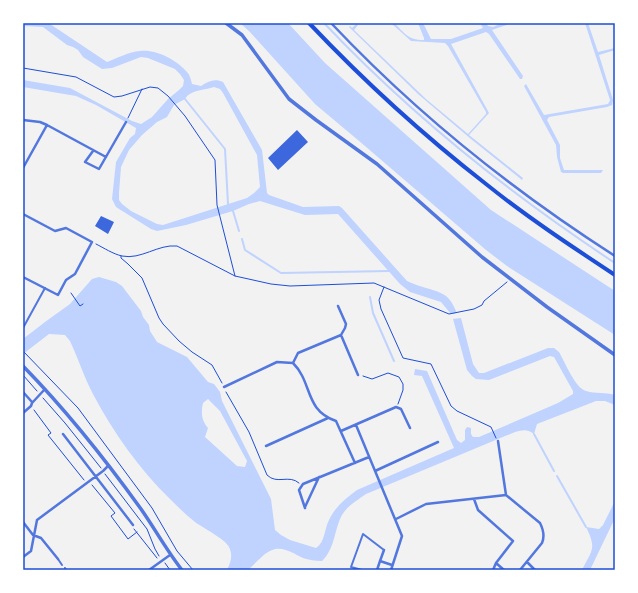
<svg xmlns="http://www.w3.org/2000/svg" width="638" height="593" viewBox="0 0 638 593" font-family="'Fira Sans',sans-serif">
  <style>
    .water { fill: #bfd3fe; fill-rule: evenodd }
    .lines { fill: none; stroke-linecap: round; stroke-linejoin: round }
    .stream { stroke: #bfd3fe; stroke-width: 2 }
    .building { fill: #3d67dc }
    .path { stroke: #1d4ed8; stroke-width: 1 }
    .pedestrian { stroke: #5277de; stroke-width: 2 }
    .minor { stroke: #5277de; stroke-width: 2.5 }
    .tertiary { stroke: #5277de; stroke-width: 3.5 }
    .primary { stroke: #1d4ed8; stroke-width: 4 }
    .neatline { fill: none; stroke: #1d4ed8; stroke-width: 1.5 }
  </style>
  <rect width="100%" height="100%" fill="#f2f2f2"/>
  <!-- water -->
  <path class="water" d="M23 23H45L50 24 107 62C117 58 129 52 140 51 156 49 177 60 187 72 190 75 191 80 192 84L201 86C208 81 215 78 223 82L262 150 267 193 269 195 303 207 339 206 342 208 407 281C418 287 439 290 446 296 452 301 454 307 457 313L451 314 441 302 410 292 400 284 338 214 305 215 260 201 249 204 233 211 186 225 157 231 151 229 116 207 112 199 116 162 130 138 135 134 136 128 96 105 76 96 23 87V80L70 88 132 121 141 124 152 117 168 99 179 90 183 86 184 80 180 74 175 69 148 58 141 57 112 68 102 69 83 57 78 50 73 47 67 45 43 27 23 26ZM214 87 220 89 223 93 257 155 260 187 254 193 247 198 163 225 157 224 131 211 122 204 119 200V193L121 167 129 150 142 135 157 122 167 117 174 105 185 99C190 90 205 90 214 87Z
    M240 23H288L325 63 491 210 615 291V335L507 266 486 250 365 146 315 104 250 32Z
    M391 23H394C405 33 407 40 424 40V38L418 23H423L431 39H451L483 28 480 23H486L488 26 493 27 502 23H512L492 30 523 76 522 79H520L489 34 486 32 451 44 489 113 469 135 523 178 522 180 471 139 418 94 349 27 350 26 352 28 356 24 358 25 354 30 426 99 468 134 486 114V112L448 46 445 43 411 41Z
    M585 23H588L598 52 615 48V50L599 55 613 100 612 105 607 107 549 117 547 120 560 145V158L564 170H603L601 173H563L561 172 557 157 556 145 524 86 526 84 544 115 608 104 610 100Z
    M99 277 116 282 122 286 141 311 143 317 149 325 150 331 157 342 187 357 208 382 214 384 220 392 222 401 271 499 275 530 281 535 290 540 316 548C325 542 324 530 329 520 335 507 345 499 357 490L454 448 422 376 414 375 415 369 427 371 457 440 461 443 465 440V430L467 427 471 428V434L473 437H479L558 403 573 394V391L554 357 550 356 489 380 476 379 472 376 467 370 453 319 461 318 473 364 479 373H484L548 348H554L559 352C565 362 575 388 586 391 596 394 605 392 615 395V405L605 401H596L537 424 534 434C527 429 523 430 515 432L366 494C358 500 348 505 342 515 334 530 335 549 322 561 315 561 309 560 303 558 292 553 282 545 270 551 263 554 254 565 248 570H227C231 562 233 555 229 547 225 539 203 528 195 522 186 515 178 507 170 499 139 469 113 432 93 394 84 377 78 358 70 341L65 335 49 334 23 354V339L45 322 70 304 92 279ZM208 399 220 411 247 461 245 467 237 466 205 437 208 428C201 420 201 412 203 403Z
    M615 501V518L590 570H582C592 550 597 549 586 527L599 529 603 525Z"/>
  <g class="lines">
    <!-- stream -->
    <path class="stream" d="M324 23C411 115 510 194 615 263
      M185 99 225 149 228 204
      M233 211 239 231
      M242 239 245 250 281 273 389 271
      M370 297 373 313 394 361
      M534 434 554 471
      M557 476 586 527"/>
  </g>
  <!-- building -->
  <path class="building" d="M297 130 308 142 278 170 268 158Z
    M101 216 114 222 108 234 95 226Z"/>
  <g class="lines">
    <!-- path -->
    <path class="path" d="M23 68 76 77 114 97 122 96 150 87 158 88 168 96 185 116 215 160 217 205 235 276
      M128 118 142 89
      M96 244C104 248 113 254 122 256 141 260 158 244 177 246L235 276 271 284 290 286 374 283 449 314 474 309 482 305 484 301 507 282
      M121 256V258L128 264 142 278 159 318 163 324 179 341 192 352 212 365 222 383
      M384 287 379 300 381 309 403 358 431 364 451 406 457 411 491 427 496 438
      M71 293 80 306 83 304
      M23 351 78 408 152 508 177 551 193 570
      M23 375 37 391
      M363 376 372 379 388 373 399 377 403 384V390L398 404
      M226 392 249 432 267 475C277 485 289 474 299 483
      M43 398 65 423 101 468
      M34 410 51 433 48 435 84 480
      M105 474 147 529 155 549 159 556
      M92 485 115 513 111 516 128 539 137 532
      M134 529 157 558
      M165 563 170 570"/>
    <!-- pedestrian -->
    <path class="pedestrian" d="M23 328 45 288
      M58 559 62 565
      M65 568 66 570
      M362 570 351 567 363 534 384 550"/>
    <!-- minor -->
    <path class="minor" d="M331 23C415 112 512 190 615 256
      M23 120 40 122 47 125
      M93 151 85 162 99 169 126 122
      M23 168 47 125 106 157
      M23 214 55 231 66 228 92 242 75 274 66 280 58 295 23 277
      M341 335 358 375
      M293 363 298 353 341 335 345 328 346 324 338 306
      M224 387 277 362 293 363C313 383 304 410 336 421L355 463
      M23 392 32 402
      M23 413 31 406 32 403 45 389
      M356 425 402 536 391 570
      M341 431 396 407 401 409 410 428
      M63 434 133 525
      M498 441 506 495
      M266 446 328 418
      M375 471 438 442
      M474 499 478 510 513 541 496 563 493 570
      M305 507 319 477
      M305 508 299 490 303 484 369 457
      M396 519 426 504 506 495 540 523C543 529 545 536 542 543L520 570
      M23 522 33 535 41 538 58 559
      M384 550 380 561 392 565
      M23 557 31 551 37 520 103 471 108 466
      M527 562 535 570
      M496 563 504 570
      M149 570 170 555
      M377 570 380 561"/>
    <!-- tertiary -->
    <path class="tertiary" d="M226 23 242 35 289 99 316 120 377 164 482 257 547 307 615 355
      M23 366C66 410 105 459 141 509 155 529 167 551 182 570"/>
    <!-- primary -->
    <path class="primary" d="M309 23C364 81 423 135 486 184 527 217 571 246 615 275"/>
  </g>
  <!-- border -->
  <rect width="638" height="593" fill="none" stroke="#ffffff" stroke-width="48"/>
  <rect x="24" y="24" width="590" height="545" class="neatline"/>
</svg>
